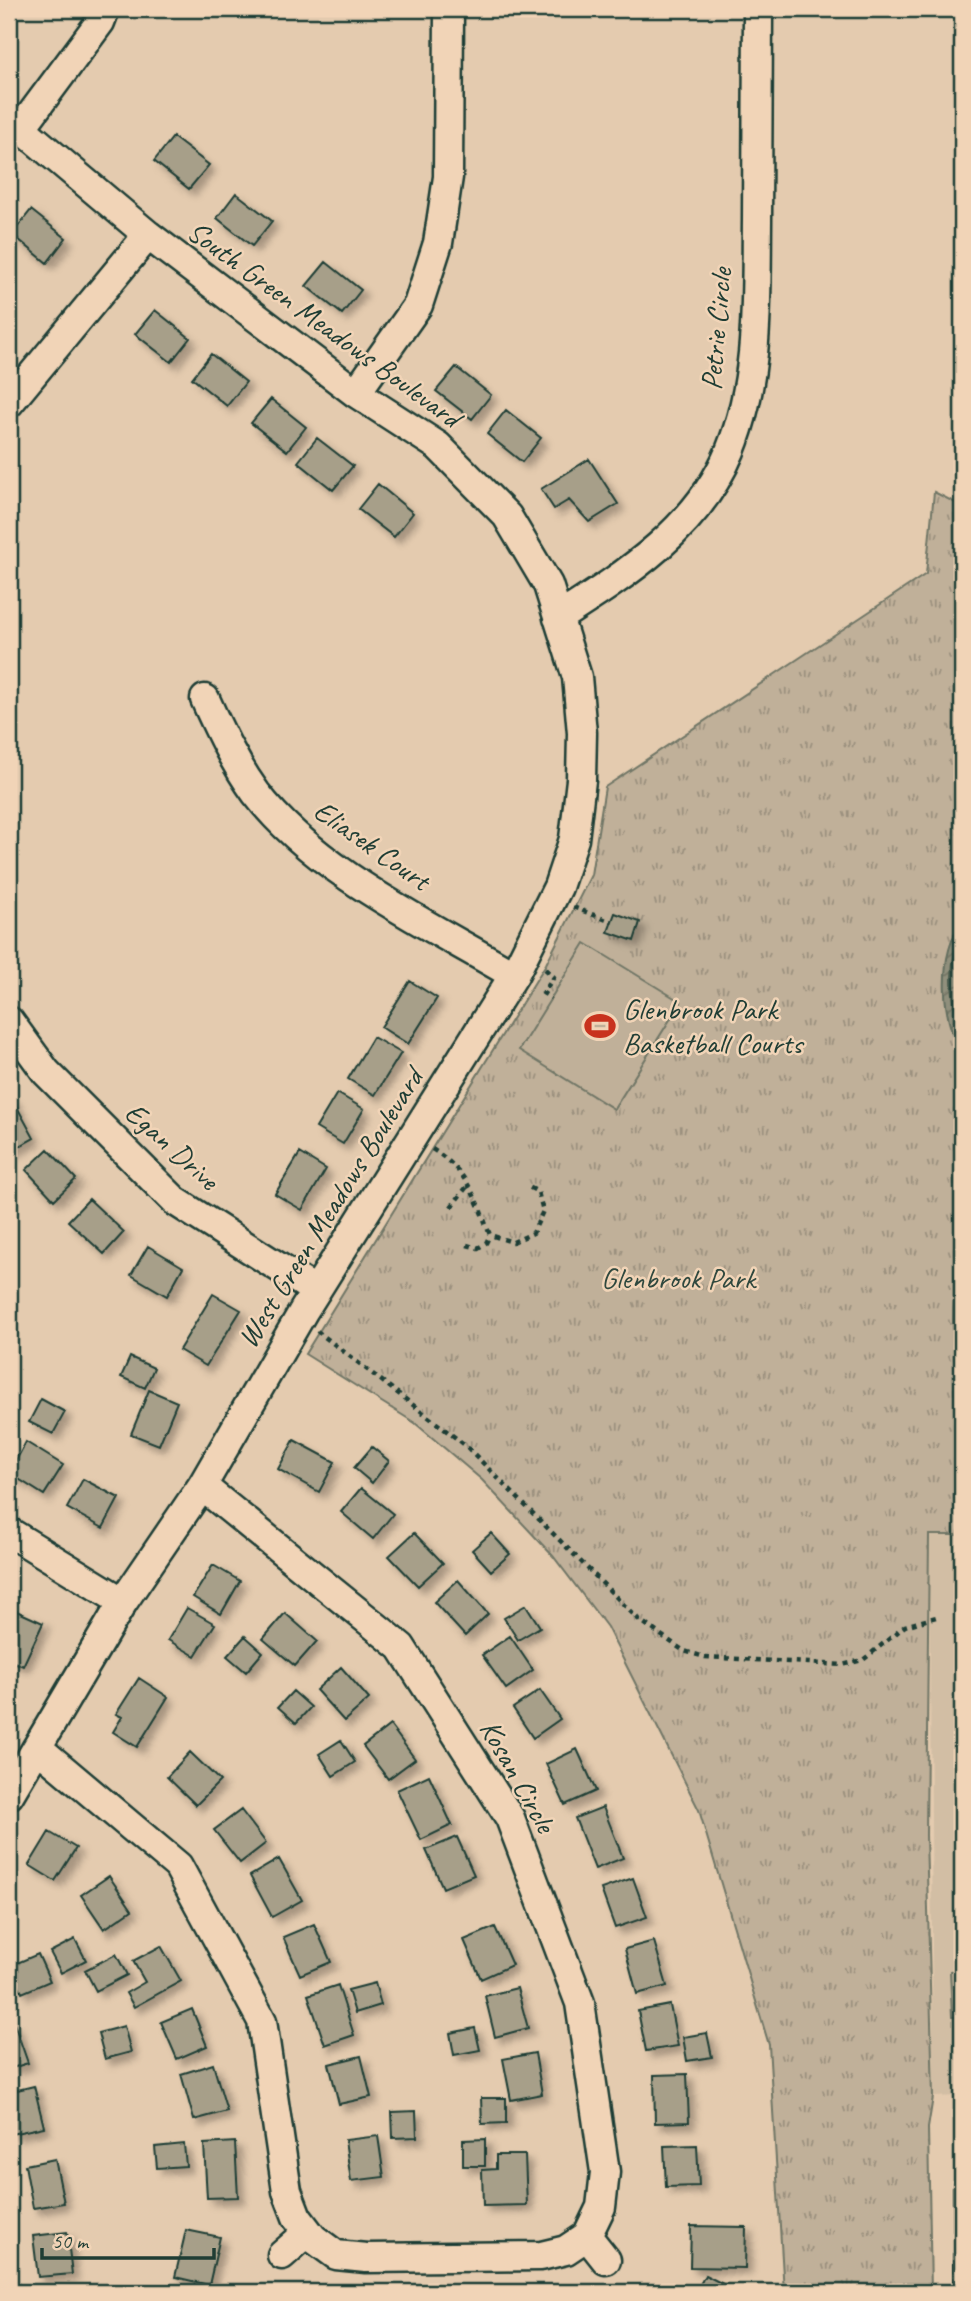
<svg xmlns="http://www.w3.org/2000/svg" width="971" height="2301" viewBox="0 0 971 2301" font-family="Caveat,sans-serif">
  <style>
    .built { fill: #d2bea4 }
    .grass { fill: url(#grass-tufts); stroke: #707666; stroke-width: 2 }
    .garden { fill: #c0b099; stroke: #707666; stroke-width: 2 }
    .water { fill: url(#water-waves); stroke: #636e5f; stroke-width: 2 }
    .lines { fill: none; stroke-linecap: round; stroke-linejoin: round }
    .shore { stroke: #4c5e50; stroke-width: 2 }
    .building { fill: #a79f89; stroke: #1f3d34; stroke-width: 2; filter: url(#shadow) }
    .minor-casing { stroke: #1f3d34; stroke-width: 33 }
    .path { stroke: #1f3d34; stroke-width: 4.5; stroke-dasharray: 5 5; stroke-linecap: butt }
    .minor { stroke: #f1d4b7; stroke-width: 28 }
    .labels { text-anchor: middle; stroke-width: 5; stroke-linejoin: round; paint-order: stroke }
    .street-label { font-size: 30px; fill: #1f3d34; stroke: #f1d4b7 }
    .poi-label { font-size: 30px; fill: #1f3d34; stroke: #f1d4b7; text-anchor: start }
    .park-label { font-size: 30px; fill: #2f483e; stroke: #f1d4b7 }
  </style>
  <defs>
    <pattern id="grass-tufts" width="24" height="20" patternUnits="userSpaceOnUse" patternTransform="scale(1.75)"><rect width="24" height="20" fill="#c0b099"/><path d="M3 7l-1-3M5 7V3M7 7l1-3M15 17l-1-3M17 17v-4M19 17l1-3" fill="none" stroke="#9b907e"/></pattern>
    <pattern id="water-waves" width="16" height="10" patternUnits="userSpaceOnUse" patternTransform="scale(1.75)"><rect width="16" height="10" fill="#908f7b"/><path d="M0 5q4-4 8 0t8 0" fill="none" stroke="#757666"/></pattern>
    <filter id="shadow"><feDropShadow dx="6" dy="6" stdDeviation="3.5" flood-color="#0004"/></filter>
  </defs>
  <rect width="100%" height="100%" fill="#e4cbaf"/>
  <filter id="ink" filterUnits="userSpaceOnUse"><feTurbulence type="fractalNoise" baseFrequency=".0143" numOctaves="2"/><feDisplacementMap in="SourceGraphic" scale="14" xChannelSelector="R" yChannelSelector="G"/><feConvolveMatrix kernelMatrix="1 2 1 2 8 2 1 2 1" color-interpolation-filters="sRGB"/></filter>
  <g filter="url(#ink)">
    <!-- built -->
    <path class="built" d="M929 1534H962V2096L933 2097Z"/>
    <!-- grass -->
    <path class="grass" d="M934 492 962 506V1222L955 1323 956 1362 962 1392V1535H929L926 1835 933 2097 928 2128 931 2292H784L769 2045 699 1810 607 1627 553 1556 482 1480 415 1423 305 1354 546 964 591 875 605 787 926 574Z
      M962 1970V2017H952L950 1971Z"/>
    <!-- garden -->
    <path class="garden" d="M585 943 681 1002 614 1109 519 1050Z"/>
    <!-- water -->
    <path class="water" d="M962 921V1056C941 1017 937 958 962 921Z
      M962 1222V1392C947 1346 955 1269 962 1222Z"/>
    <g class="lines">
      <!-- shore -->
      <path class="shore" d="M962 933C945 967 953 1003 962 1037"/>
    </g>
    <!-- building -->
    <path class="building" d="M173 137 209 165 189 189 154 161Z
      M236 193 272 221 252 246 217 218Z
      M31 210 66 238 47 263 12 234Z
      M326 262 361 290 342 314 306 286Z
      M155 310 190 338 171 362 135 334Z
      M211 354 246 382 227 406 192 378Z
      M456 367 491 395 472 419 436 391Z
      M271 399 306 427 287 451 251 423Z
      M506 410 541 438 522 462 487 434Z
      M317 438 353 466 333 490 298 462Z
      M589 459 618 504 589 522 569 500 554 509 541 489Z
      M378 484 413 513 394 537 358 509Z
      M615 913 640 922 634 941 608 932Z
      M410 981 437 998 408 1044 381 1027Z
      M373 1037 401 1053 375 1095 348 1079Z
      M337 1093 364 1109 343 1144 316 1128Z
      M11 1096 34 1138 9 1152V1097Z
      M48 1149 76 1179 54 1200 26 1170Z
      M300 1153 326 1169 302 1210 275 1194Z
      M89 1199 124 1232 104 1254 68 1221Z
      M148 1246 183 1267 167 1296 131 1275Z
      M213 1294 241 1310 206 1366 179 1350Z
      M130 1357 154 1368 145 1388 121 1377Z
      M149 1390 177 1402 159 1445 131 1434Z
      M41 1399 65 1412 53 1434 29 1422Z
      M294 1440 335 1462 319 1492 278 1469Z
      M26 1442 63 1465 44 1495 9 1473Z
      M372 1447 389 1461 372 1483 354 1468Z
      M83 1479 119 1498 103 1528 67 1508Z
      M361 1488 393 1514 373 1539 341 1512Z
      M414 1533 443 1563 418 1586 389 1556Z
      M491 1533 510 1554 491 1571 472 1550Z
      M213 1565 240 1581 221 1614 193 1597Z
      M458 1580 488 1614 465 1636 434 1602Z
      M526 1605 540 1627 518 1640 504 1618Z
      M187 1608 215 1624 195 1656 168 1640Z
      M12 1609 43 1623 23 1666 9 1660V1618Z
      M285 1613 317 1641 295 1666 263 1639Z
      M245 1636 263 1652 246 1672 227 1656Z
      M510 1636 533 1670 506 1689 482 1655Z
      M341 1667 369 1699 344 1721 316 1690Z
      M139 1678 168 1697 137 1747 113 1732 122 1717 116 1714Z
      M540 1690 560 1719 533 1738 513 1708Z
      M293 1691 311 1707 296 1723 278 1707Z
      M390 1725 415 1759 388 1779 363 1746Z
      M341 1740 355 1762 333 1776 319 1754Z
      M577 1749 596 1791 565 1805 546 1764Z
      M190 1752 220 1781 196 1805 167 1777Z
      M429 1775 452 1825 421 1840 397 1790Z
      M603 1807 623 1858 595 1869 575 1818Z
      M241 1810 266 1843 240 1863 214 1830Z
      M49 1832 76 1848 55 1881 29 1865Z
      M457 1837 474 1875 443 1888 426 1850Z
      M279 1859 302 1900 272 1917 250 1876Z
      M109 1876 132 1910 104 1929 81 1895Z
      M633 1878 647 1917 615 1928 601 1889Z
      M314 1924 331 1962 300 1975 283 1937Z
      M495 1927 512 1965 481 1979 464 1940Z
      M75 1939 86 1960 61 1973 50 1952Z
      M654 1941 667 1986 637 1994 625 1949Z
      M161 1946 181 1981 134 2007 126 1993 145 1982 133 1961Z
      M38 1954 50 1981 22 1993 10 1966Z
      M116 1954 127 1975 96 1991 85 1970Z
      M375 1983 381 2005 355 2013 348 1990Z
      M338 1985 354 2035 325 2045 308 1995Z
      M517 1988 528 2028 495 2037 485 1996Z
      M670 2005 678 2046 646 2051 638 2011Z
      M192 2009 207 2046 177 2059 161 2022Z
      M14 2023 28 2063 9 2069V2025Z
      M124 2026 131 2052 105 2059 98 2033Z
      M475 2028 480 2050 454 2055 450 2033Z
      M707 2033 712 2057 687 2061 683 2037Z
      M535 2053 542 2094 511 2100 503 2059Z
      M361 2056 371 2097 339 2104 329 2064Z
      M213 2064 227 2111 194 2120 181 2074Z
      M687 2074 689 2122 655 2123 654 2075Z
      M34 2086 44 2127 11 2134 9 2092Z
      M481 2098H506V2123L482 2124Z
      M416 2111 417 2137 393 2138 392 2112Z
      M378 2136 384 2177 351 2181 345 2140Z
      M485 2139V2166H463V2140Z
      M235 2142 238 2197 207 2198 204 2144Z
      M184 2144 186 2166 157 2168 155 2147Z
      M697 2145 699 2186 666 2187 664 2146Z
      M496 2155H525L527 2205 483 2206 482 2170 496 2169Z
      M55 2159 64 2203 33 2208 25 2165Z
      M953 2183H962V2230H953Z
      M691 2226 746 2227 745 2268 690 2267Z
      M186 2230 220 2237 209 2285 175 2277Z
      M67 2232 72 2274 38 2277 33 2236Z
      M953 2254H962V2286H953Z
      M705 2275 735 2290 734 2292H696Z"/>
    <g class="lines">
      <!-- minor casing -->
      <g class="minor-casing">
        <path id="minor" d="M9 118 148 235 356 393 438 446 507 516 548 585 577 677 582 733 581 780 574 839 558 887 514 975 304 1310 202 1486 123 1602 9 1795
          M22 127 100 22 105 9
          M356 393 418 305 438 243 448 177 449 9
          M9 403 148 235
          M558 618C625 575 698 529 730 451 760 378 756 298 757 221 757 150 757 79 758 9
          M205 699C220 732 235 764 256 793 316 872 430 925 514 975
          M9 1021 46 1072 175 1201 316 1291
          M9 1532 123 1602
          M39 1749 178 1866 262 2021 287 2191 297 2217 313 2238 336 2255 366 2258 541 2256 566 2250 587 2236 601 2207 605 2172 580 2003 510 1818 401 1647 202 1486
          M587 2236 606 2260
          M282 2255 308 2232"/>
      </g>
      <!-- path -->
      <path class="path" d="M573 907 612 922
        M545 969 554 977 543 993 551 998
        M432 1149C468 1171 476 1199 490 1235L513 1242 533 1233 543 1211 538 1192 527 1186
        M451 1207 469 1184
        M467 1245 478 1248 486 1243 490 1235
        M317 1331 465 1445 638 1619 684 1651 705 1657 842 1665 863 1660 905 1626 936 1617"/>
      <!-- minor -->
      <use href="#minor" class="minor"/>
    </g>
  </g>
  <!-- icons -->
  <defs>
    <g id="stadium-bare" transform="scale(2.415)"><path d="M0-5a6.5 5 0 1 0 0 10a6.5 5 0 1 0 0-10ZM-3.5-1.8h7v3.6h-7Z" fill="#c8321e" stroke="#f1d4b7" stroke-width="2.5" paint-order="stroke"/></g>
  </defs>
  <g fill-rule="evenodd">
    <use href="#stadium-bare" x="600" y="1026"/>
  </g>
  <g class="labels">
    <!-- street labels -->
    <g class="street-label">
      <text transform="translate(324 324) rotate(36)" y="10">South Green Meadows Boulevard</text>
      <text transform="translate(716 329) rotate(-85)" y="10">Petrie Circle</text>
      <text transform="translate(372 845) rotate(35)" y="10">Eliasek Court</text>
      <text transform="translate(172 1146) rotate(42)" y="10">Egan Drive</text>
      <text transform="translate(330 1208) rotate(-58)" y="10">West Green Meadows Boulevard</text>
      <text transform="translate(518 1776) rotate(61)" y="10">Kosan Circle</text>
    </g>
    <!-- poi labels -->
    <g class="poi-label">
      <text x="623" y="1019">Glenbrook Park<tspan x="623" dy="34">Basketball Courts</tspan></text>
    </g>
    <!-- park labels -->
    <g class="park-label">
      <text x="678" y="1288">Glenbrook Park</text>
    </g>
  </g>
  <!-- margin -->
  <rect width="971" height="2301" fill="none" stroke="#f1d4b7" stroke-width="35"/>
  <rect x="18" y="18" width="936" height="2266" fill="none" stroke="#1f3d34" stroke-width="2.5" filter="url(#ink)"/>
  <!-- scale -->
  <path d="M42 2248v10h172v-10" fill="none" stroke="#1f3d34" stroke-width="3.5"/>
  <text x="52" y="2248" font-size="21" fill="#1f3d34" stroke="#f1d4b7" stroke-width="5" paint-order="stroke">50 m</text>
</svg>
